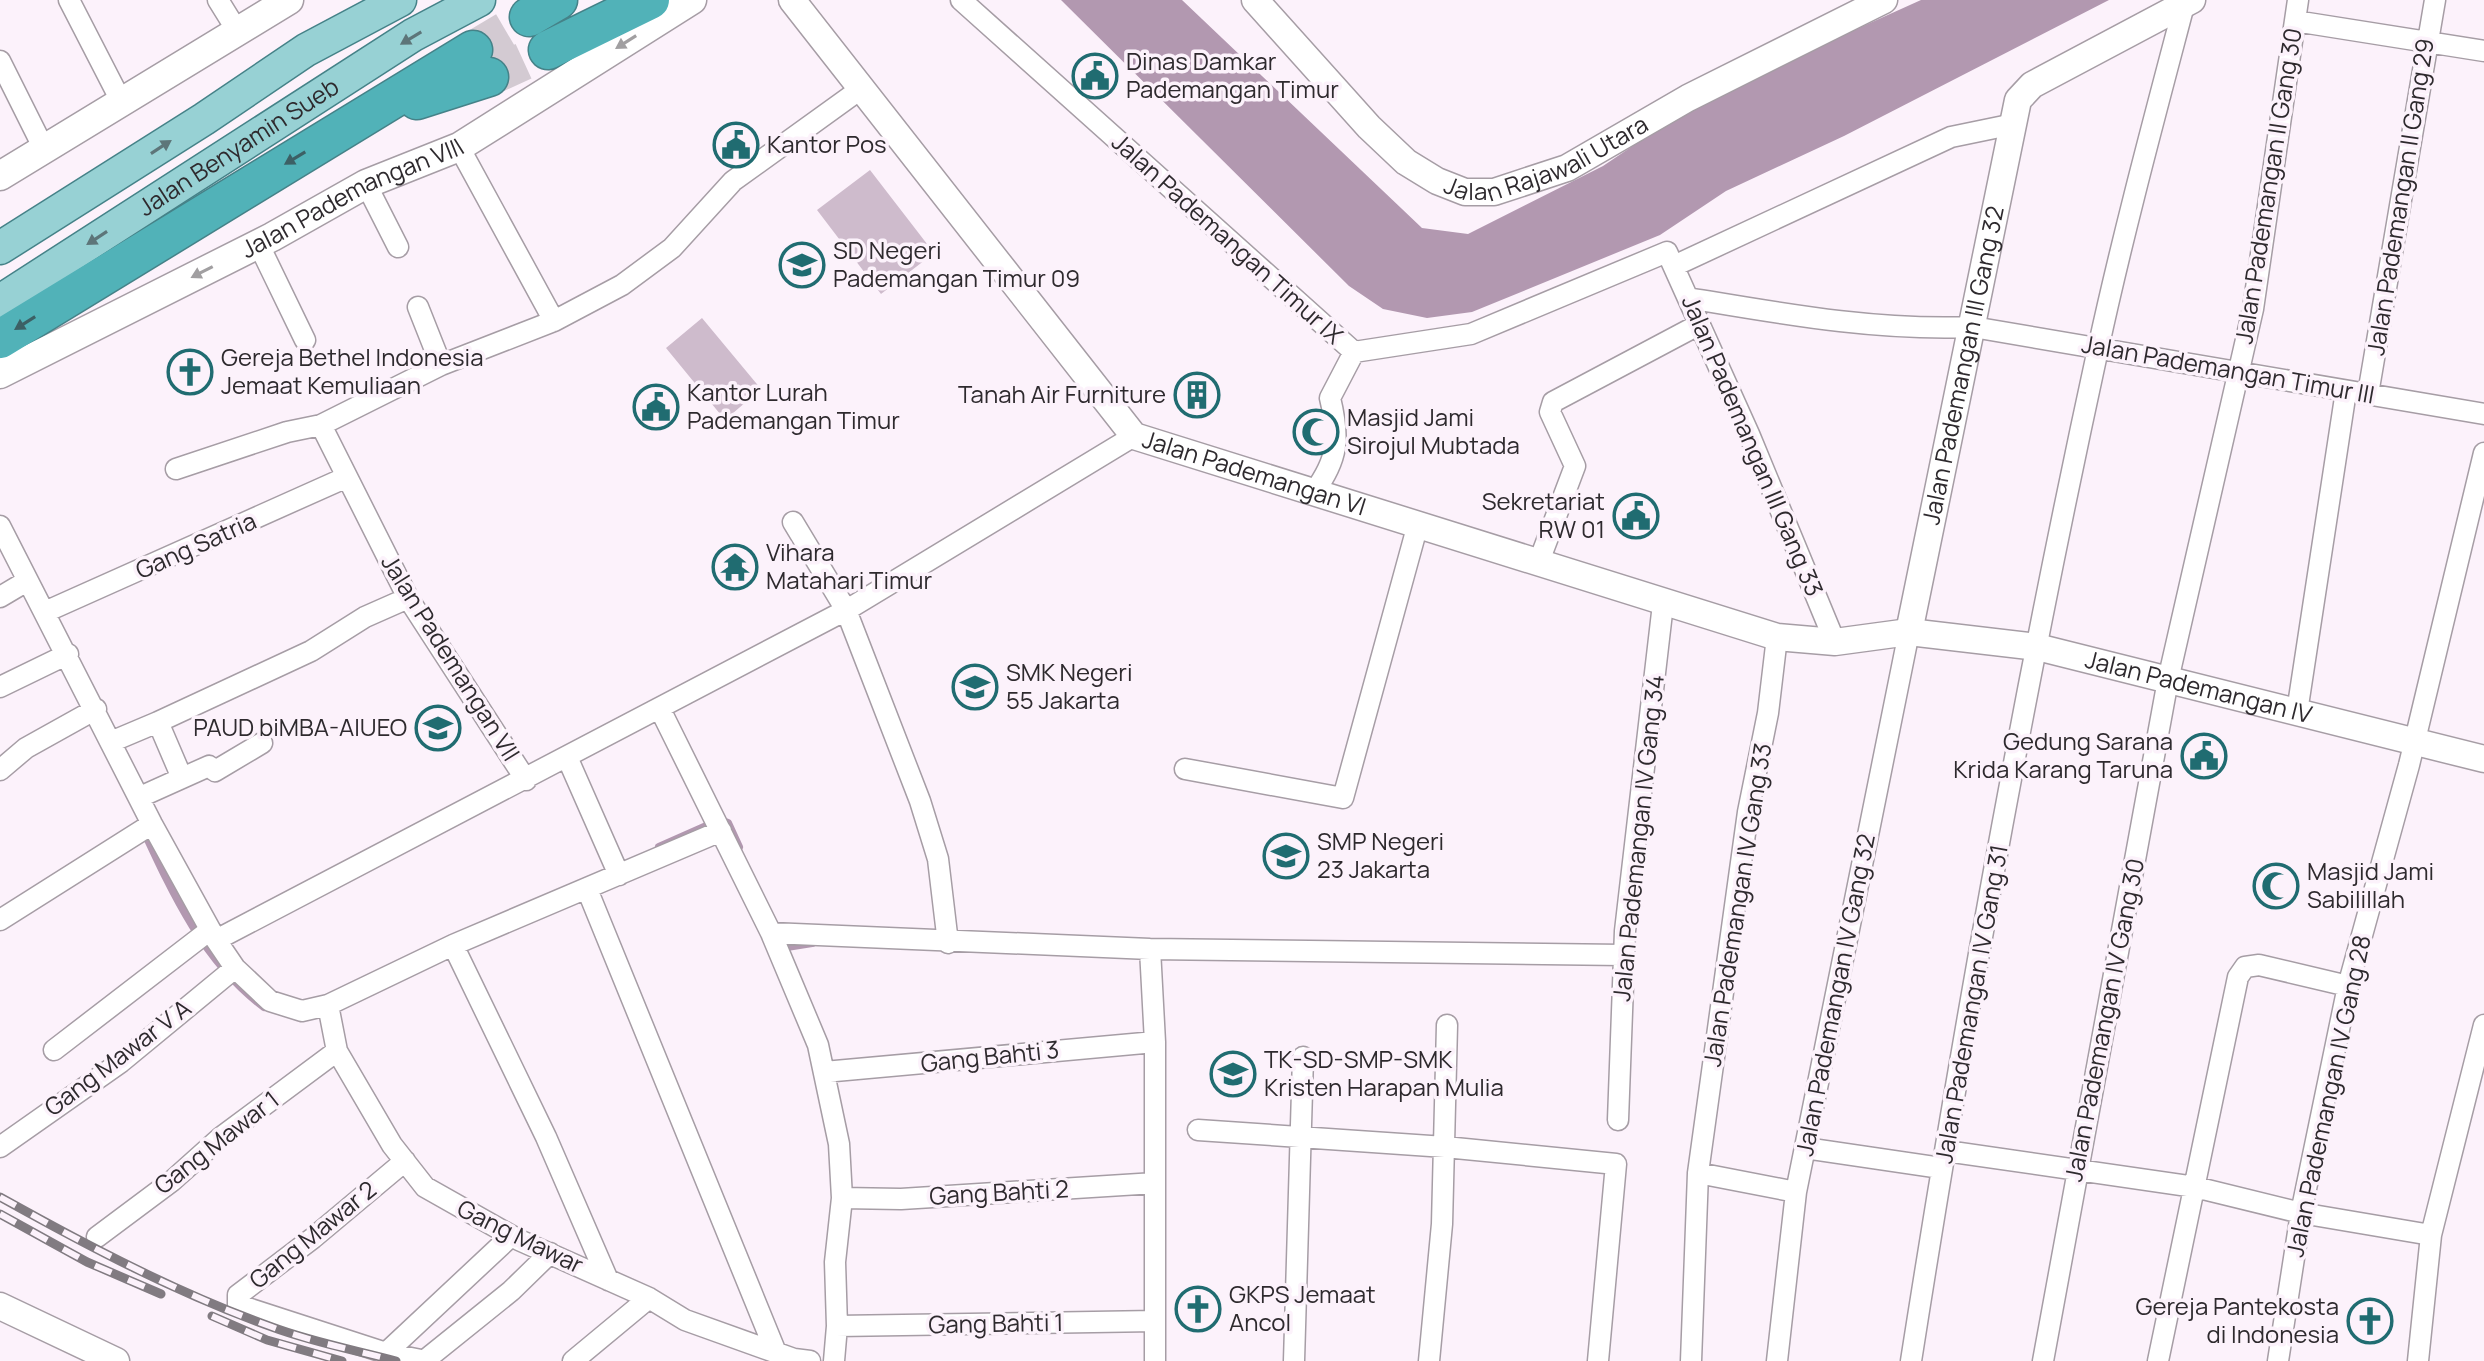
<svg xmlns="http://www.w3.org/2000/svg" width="2484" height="1361" viewBox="0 0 2484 1361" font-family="Manrope,sans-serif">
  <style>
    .green { fill: #cebbcc }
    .water { fill: #b298b0 }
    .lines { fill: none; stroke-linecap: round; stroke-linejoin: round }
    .stream { stroke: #b298b0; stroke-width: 8 }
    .motorway-tunnel { stroke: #d3cad2; stroke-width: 38; stroke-dasharray: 38 19; stroke-linecap: butt }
    .minor-casing { stroke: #a69da5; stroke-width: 23 }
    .tertiary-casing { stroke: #a69da5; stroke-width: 29 }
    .secondary-casing { stroke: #a69da5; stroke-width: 31 }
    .primary-casing { stroke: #458288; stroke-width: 35 }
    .motorway-casing { stroke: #458288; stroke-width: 41 }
    .minor { stroke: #fff; stroke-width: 20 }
    .tertiary { stroke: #fff; stroke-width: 26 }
    .secondary { stroke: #fff; stroke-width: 28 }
    .primary { stroke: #97d1d4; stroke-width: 32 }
    .motorway { stroke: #51b2b8; stroke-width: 38 }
    .rail-casing { stroke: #817b81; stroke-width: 9 }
    .rail { stroke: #fcf2fb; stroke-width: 6; stroke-dasharray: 18; stroke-linecap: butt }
    .oneway { fill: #5d7579 }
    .oneway2 { fill: #a19fa1 }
    .oneway3 { fill: #3c6065 }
    .labels { text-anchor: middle; stroke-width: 7; stroke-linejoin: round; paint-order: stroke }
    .poi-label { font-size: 24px; fill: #2e2a2e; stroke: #fcf2fb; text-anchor: start }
    .street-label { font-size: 24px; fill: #2e2a2e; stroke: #fcf2fb }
  </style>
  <rect width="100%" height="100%" fill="#fcf2fb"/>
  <!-- green -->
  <path class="green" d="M870 170 934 253 881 294 817 210Z
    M702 318 761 389 725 420 666 348Z"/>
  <!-- water -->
  <path class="water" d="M1061 0H1182L1422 228 1468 234 1603 166 1704 98 1921 0H2109L1844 136 1726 191 1660 235 1472 312 1427 318 1383 309 1349 286Z"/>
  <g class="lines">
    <!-- stream -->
    <path class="stream" d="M143 829C173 894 205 963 264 1007
      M659 847 720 820 728 823 739 847
      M782 939 787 947 812 943"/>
    <!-- motorway-tunnel -->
    <path class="motorway-tunnel" d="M473 50 529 17
      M489 77 548 50"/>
    <!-- minor casing -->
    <g class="minor-casing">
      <path id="minor" d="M69 0 122 103
        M218 0 236 29
        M961 0 1354 352 1471 334 1667 252 1749 434 1835 642
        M2295 21 2484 51
        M0 61 44 149
        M459 147 554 321
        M366 184 398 247
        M258 243 305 340
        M1674 266 1951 137 2014 124
        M1688 298C1784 314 1876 331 1973 327L2484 414
        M418 307 441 365
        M2368 394 2435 0
        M321 425 408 598 526 780
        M176 469 287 432 321 425 441 365 554 321 622 285 672 248 733 181 862 88
        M1314 492C1338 459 1340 439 1330 398L1354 352
        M793 522 846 610 920 801 938 859 948 943
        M0 526 152 824 216 940 235 968 270 1001 302 1011 328 1005 453 945 721 831
        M1538 564 1575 466 1550 412 1553 402 1700 324
        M0 597 27 581
        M45 612 347 477
        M0 687 68 654
        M660 709 771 933 818 1045 839 1144 842 1198 835 1262 837 1326 834 1361
        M2297 712 2346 391
        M158 722 311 651 365 617 408 598
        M113 741 158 722 182 778
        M567 757 619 875
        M1185 769 1343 798 1418 524
        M0 770 26 748 96 709
        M140 797 209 766 215 771 262 743
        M587 889 775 1350
        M0 920 152 824
        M771 933 1150 949 1623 955
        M216 940 850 608 1134 436
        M453 945 546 1137 608 1280
        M1150 949 1155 1042V1361
        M328 1005 337 1051 392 1145 425 1187 519 1240 649 1298 685 1320 794 1359 810 1361
        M54 1050 210 930
        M824 1072 1155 1042
        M1618 1120 1625 931 1663 604
        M1198 1130 1445 1147 1616 1164 1598 1361
        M0 1147 121 1062 235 968
        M1805 1148 1941 1168
        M1946 1151 2195 1187 2301 1213 2431 1235
        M405 1161 313 1238 238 1295V1305L386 1353 426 1361
        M1698 1173 1796 1192
        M842 1198 901 1199 1155 1183
        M97 1237 172 1181 220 1138 337 1051
        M837 1326 1155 1321
        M386 1353 511 1236
        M424 1361 511 1291 550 1253
        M573 1361 649 1298
        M1294 1361 1303 1057
        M1429 1361 1442 1224 1447 1025
        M1691 1361 1698 1173 1748 812 1768 713 1777 637
        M1777 1361 1796 1192 1909 632
        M1911 1361C1964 1023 2025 684 2098 349 2123 234 2154 119 2184 5
        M2043 1361 2168 680 2253 309 2298 0
        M2158 1361 2238 977 2245 967 2259 965 2348 986
        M2278 1361 2301 1213 2348 986 2409 765 2484 453
        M2418 1361 2431 1235 2484 1025"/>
    </g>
    <!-- tertiary casing -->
    <g class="tertiary-casing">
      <g id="tertiary">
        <path id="s1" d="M792 0 1134 436 1777 637 1835 642 1909 632 2037 647 2484 759"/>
        <path id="s2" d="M1255 0 1369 127 1406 162 1437 181 1465 192H1494L1567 168 1688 98 1884 0"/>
        <path id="s3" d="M1909 632 2018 100 2032 85 2192 0"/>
        <path d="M0 1306 116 1361"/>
      </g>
    </g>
    <!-- secondary casing -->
    <g class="secondary-casing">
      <g id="secondary">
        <path d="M0 176 289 0"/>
        <path id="s4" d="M0 374 272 237 366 184 459 147 692 0"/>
      </g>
    </g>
    <!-- primary casing -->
    <g class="primary-casing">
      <g id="primary">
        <path d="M0 248 204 119 306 50 400 0"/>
        <path id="s5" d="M0 301 413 35 479 0"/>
      </g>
    </g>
    <!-- motorway casing -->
    <g class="motorway-casing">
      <path id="motorway" d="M529 17 558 0
        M548 50 650 0
        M417 100 489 77
        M0 339 473 50"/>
    </g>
    <!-- minor -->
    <use href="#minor" class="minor"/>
    <!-- tertiary -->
    <use href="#tertiary" class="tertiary"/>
    <!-- secondary -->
    <use href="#secondary" class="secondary"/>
    <!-- primary -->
    <use href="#primary" class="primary"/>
    <!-- motorway -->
    <use href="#motorway" class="motorway"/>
    <!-- rail casing -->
    <g class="rail-casing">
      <path id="rail" d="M0 1197C88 1246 177 1293 272 1327 312 1342 355 1350 396 1361
        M0 1214 87 1262 161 1294
        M212 1316 267 1340 342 1361"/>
    </g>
    <!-- rail -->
    <use href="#rail" class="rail"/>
  </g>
  <!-- one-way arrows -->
  <defs><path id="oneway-solid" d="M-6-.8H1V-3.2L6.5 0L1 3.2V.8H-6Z" transform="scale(2)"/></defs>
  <g class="oneway">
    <use href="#oneway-solid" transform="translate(411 38) rotate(149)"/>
    <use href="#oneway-solid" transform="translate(161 147) rotate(-33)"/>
    <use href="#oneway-solid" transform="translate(97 238) rotate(147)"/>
  </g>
  <g class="oneway2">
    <use href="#oneway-solid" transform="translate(626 42) rotate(148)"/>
    <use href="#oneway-solid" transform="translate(202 272) rotate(153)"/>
  </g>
  <g class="oneway3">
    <use href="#oneway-solid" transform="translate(295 158) rotate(149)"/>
    <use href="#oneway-solid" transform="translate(25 323) rotate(148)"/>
  </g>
  <!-- icons -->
  <defs>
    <g id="civic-ring" transform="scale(2.3)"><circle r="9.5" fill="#fcf2fb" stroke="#206c71" stroke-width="1.5"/><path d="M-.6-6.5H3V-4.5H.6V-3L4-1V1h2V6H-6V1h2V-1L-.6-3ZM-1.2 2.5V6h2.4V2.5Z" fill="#206c71"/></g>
    <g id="school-ring" transform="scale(2.3)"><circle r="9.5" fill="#fcf2fb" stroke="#206c71" stroke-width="1.5"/><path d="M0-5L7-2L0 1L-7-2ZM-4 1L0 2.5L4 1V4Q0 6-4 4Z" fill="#206c71"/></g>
    <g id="church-ring" transform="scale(2.3)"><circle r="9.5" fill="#fcf2fb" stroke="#206c71" stroke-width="1.5"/><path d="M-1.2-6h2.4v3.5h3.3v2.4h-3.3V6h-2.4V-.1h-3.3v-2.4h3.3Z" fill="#206c71"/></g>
    <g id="building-ring" transform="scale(2.3)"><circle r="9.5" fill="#fcf2fb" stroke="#206c71" stroke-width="1.5"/><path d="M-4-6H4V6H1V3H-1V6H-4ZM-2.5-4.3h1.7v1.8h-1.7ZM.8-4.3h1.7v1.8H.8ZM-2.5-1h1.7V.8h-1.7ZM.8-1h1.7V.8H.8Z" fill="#206c71"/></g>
    <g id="mosque-ring" transform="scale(2.3)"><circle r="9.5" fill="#fcf2fb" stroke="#206c71" stroke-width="1.5"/><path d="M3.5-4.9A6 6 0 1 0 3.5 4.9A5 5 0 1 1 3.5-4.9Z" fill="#206c71"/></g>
    <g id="temple-ring" transform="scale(2.3)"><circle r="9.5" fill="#fcf2fb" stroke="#206c71" stroke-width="1.5"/><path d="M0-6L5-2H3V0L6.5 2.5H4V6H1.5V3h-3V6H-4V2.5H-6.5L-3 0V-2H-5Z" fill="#206c71"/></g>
  </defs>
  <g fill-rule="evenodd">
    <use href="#civic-ring" x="1095" y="76"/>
    <use href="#civic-ring" x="736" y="145"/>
    <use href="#school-ring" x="802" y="265"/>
    <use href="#church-ring" x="190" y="372"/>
    <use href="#building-ring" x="1197" y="395"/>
    <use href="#civic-ring" x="656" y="407"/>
    <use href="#mosque-ring" x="1316" y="432"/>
    <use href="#civic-ring" x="1636" y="516"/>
    <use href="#temple-ring" x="735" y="567"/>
    <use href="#school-ring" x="975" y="687"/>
    <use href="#school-ring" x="438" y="728"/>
    <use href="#civic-ring" x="2204" y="756"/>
    <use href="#school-ring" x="1286" y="856"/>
    <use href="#mosque-ring" x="2276" y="886"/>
    <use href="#school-ring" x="1233" y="1074"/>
    <use href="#church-ring" x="1198" y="1309"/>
    <use href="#church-ring" x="2370" y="1321"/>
  </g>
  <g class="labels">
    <!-- poi labels -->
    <g class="poi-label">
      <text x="1126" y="70">Dinas Damkar<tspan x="1126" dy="28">Pademangan Timur</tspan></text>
      <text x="767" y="153">Kantor Pos</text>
      <text x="833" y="259">SD Negeri<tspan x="833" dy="28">Pademangan Timur 09</tspan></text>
      <text x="221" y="366">Gereja Bethel Indonesia<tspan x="221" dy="28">Jemaat Kemuliaan</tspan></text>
      <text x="687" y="401">Kantor Lurah<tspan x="687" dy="28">Pademangan Timur</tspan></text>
      <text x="1166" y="403" text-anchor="end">Tanah Air Furniture</text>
      <text x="1347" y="426">Masjid Jami<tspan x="1347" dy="28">Sirojul Mubtada</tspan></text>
      <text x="1605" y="510" text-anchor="end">Sekretariat<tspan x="1605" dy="28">RW 01</tspan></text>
      <text x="766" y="561">Vihara<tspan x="766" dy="28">Matahari Timur</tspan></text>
      <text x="1006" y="681">SMK Negeri<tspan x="1006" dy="28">55 Jakarta</tspan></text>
      <text x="407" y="736" text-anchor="end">PAUD biMBA-AIUEO</text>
      <text x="2173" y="750" text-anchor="end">Gedung Sarana<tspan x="2173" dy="28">Krida Karang Taruna</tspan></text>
      <text x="1317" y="850">SMP Negeri<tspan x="1317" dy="28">23 Jakarta</tspan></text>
      <text x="2307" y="880">Masjid Jami<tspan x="2307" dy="28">Sabilillah</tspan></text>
      <text x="1264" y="1068">TK-SD-SMP-SMK<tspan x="1264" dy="28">Kristen Harapan Mulia</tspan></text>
      <text x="1229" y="1303">GKPS Jemaat<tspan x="1229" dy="28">Ancol</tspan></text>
      <text x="2339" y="1315" text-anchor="end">Gereja Pantekosta<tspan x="2339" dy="28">di Indonesia</tspan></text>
    </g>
    <!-- street labels -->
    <g class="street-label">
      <text dy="8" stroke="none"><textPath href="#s5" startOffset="284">Jalan Benyamin Sueb</textPath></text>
      <text dy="8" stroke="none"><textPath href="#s2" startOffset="376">Jalan Rajawali Utara</textPath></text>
      <text transform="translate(2269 186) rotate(-81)" y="8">Jalan Pademangan II Gang 30</text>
      <text transform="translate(2401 197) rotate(-81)" y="8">Jalan Pademangan II Gang 29</text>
      <text dy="8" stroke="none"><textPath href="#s4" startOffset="394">Jalan Pademangan VIII</textPath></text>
      <text transform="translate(1227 239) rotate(42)" y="8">Jalan Pademangan Timur IX</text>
      <text dy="8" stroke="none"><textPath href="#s3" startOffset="272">Jalan Pademangan III Gang 32</textPath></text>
      <text transform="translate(2228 370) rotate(10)" y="8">Jalan Pademangan Timur III</text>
      <text transform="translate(1752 446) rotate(67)" y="8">Jalan Pademangan III Gang 33</text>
      <text dy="8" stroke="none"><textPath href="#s1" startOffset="680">Jalan Pademangan VI</textPath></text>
      <text transform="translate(196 546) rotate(-24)" y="8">Gang Satria</text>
      <text transform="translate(450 658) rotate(58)" y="8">Jalan Pademangan VII</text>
      <text dy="8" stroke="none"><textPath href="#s1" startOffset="1656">Jalan Pademangan IV</textPath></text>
      <text transform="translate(1639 838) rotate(-84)" y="8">Jalan Pademangan IV Gang 34</text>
      <text transform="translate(1738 905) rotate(-81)" y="8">Jalan Pademangan IV Gang 33</text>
      <text transform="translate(1836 995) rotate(-79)" y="8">Jalan Pademangan IV Gang 32</text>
      <text transform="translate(1972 1004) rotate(-80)" y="8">Jalan Pademangan IV Gang 31</text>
      <text transform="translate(2105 1020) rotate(-79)" y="8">Jalan Pademangan IV Gang 30</text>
      <text transform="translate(990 1057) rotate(-6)" y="8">Gang Bahti 3</text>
      <text transform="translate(118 1058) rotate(-37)" y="8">Gang Mawar V A</text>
      <text transform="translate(2329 1096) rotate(-78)" y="8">Jalan Pademangan IV Gang 28</text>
      <text transform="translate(217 1143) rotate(-38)" y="8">Gang Mawar 1</text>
      <text transform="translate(999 1193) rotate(-3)" y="8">Gang Bahti 2</text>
      <text transform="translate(313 1235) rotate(-39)" y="8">Gang Mawar 2</text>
      <text transform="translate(520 1237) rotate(26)" y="8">Gang Mawar</text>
      <text transform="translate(996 1324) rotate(-1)" y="8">Gang Bahti 1</text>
    </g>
  </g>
</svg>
